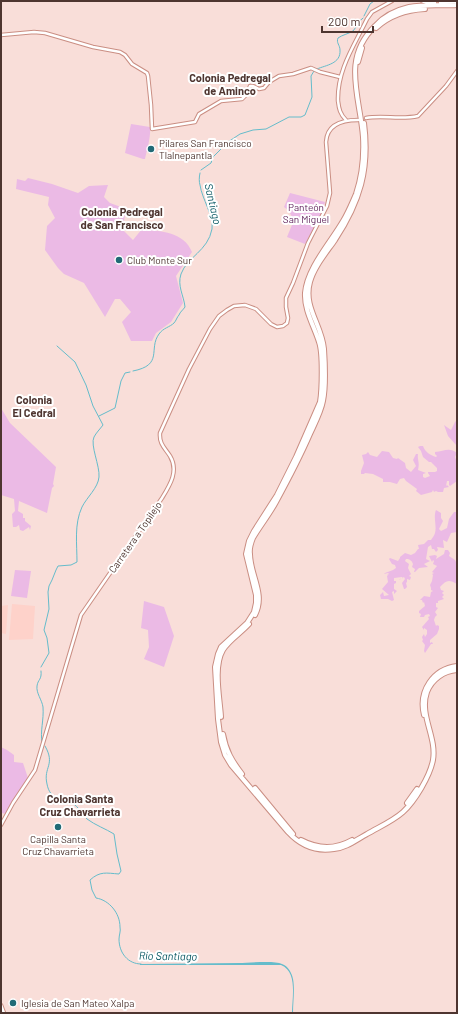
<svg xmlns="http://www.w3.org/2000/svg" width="458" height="1014" viewBox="0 0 458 1014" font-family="Barlow,sans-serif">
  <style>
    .built { fill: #fed2ca }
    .green { fill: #ebbae5 }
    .water { fill: #65bccb }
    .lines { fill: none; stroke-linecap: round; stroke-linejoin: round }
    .stream { stroke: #65bccb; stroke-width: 1 }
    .secondary-casing { stroke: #ca8e83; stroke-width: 4.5 }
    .motorway-casing { stroke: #ca8e83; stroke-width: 6 }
    .secondary { stroke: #fff; stroke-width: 2.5 }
    .motorway { stroke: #fff; stroke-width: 4 }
    .poi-dot { fill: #216a76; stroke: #fff; stroke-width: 1.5 }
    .labels { text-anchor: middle; stroke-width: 4; stroke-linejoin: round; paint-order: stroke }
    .poi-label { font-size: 10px; fill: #4e3530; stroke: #fff; text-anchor: start }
    .park-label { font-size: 10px; fill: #62255e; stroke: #fff }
    .street-label { font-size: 10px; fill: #4e3530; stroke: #fff }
    .neighbourhood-label { font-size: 11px; font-weight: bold; fill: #4e3530; stroke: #fff }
    .water-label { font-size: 11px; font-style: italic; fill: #055560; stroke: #fff }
  </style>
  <rect width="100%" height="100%" fill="#f9ded9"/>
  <!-- built -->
  <path class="built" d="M12 604 35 606 33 639 9 640Z
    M8 605 6 634 1 633V606Z"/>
  <!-- green -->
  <path class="green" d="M131 124 150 127C151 137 147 150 145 159H143L125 153Z
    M28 178 52 184 78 193 89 186 108 185 104 197 110 203 121 207 125 214 123 230 133 240 142 229C161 231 184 232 192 252L176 276 183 303 171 322 156 333 152 341H131L122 322 131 312 120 299H115L105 317 84 283 64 274 58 268 45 250 47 226 55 218 48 205 49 197 16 189 17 179 25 181Z
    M290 193 325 202 322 213 305 244 287 237 294 220 288 210 284 207Z
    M1 408 10 423 56 467 53 484 54 486 52 488 47 513 19 501 18 511 23 514V518H25V521L31 526 30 530 29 527 23 531 20 530 19 525 16 527H13L12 514 15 511 14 499 1 495Z
    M457 420V446L448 436 444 425 451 430 455 422Z
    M420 446H423C425 452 430 455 436 457L437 456 435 454V452C444 451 450 447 457 453L455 457 457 462V481L450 486 449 485V481H447L446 486 447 485 449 487 444 488 443 492H438L436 491 434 492 433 490 432 492 421 495 416 491 417 489 406 481 404 478 400 479 397 484 390 482H383V479L373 474 365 473 364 474H361V471L364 463 362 455 366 454 368 452 370 455 377 457 382 451 389 452 393 458 397 459 398 458 405 463 406 468 411 472 416 466 413 460 416 454H418C417 460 420 462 418 470L426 473 423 474V477L425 478 430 476 428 473V472H435L437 471V468L431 462H429L423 457 421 451 418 447Z
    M436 510 441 513V518L443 521 439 529 441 531 447 528 449 519 454 512H457V532L451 533 447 542 443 540 444 548 437 547 438 550 436 552 434 549H432L431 545 428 547 426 559 430 561 424 564 428 567 419 568 415 572H414L415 569 412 567 413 564C412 561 410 559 406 559L405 561 409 564 408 568 411 574 409 576 411 577 410 580 407 579V582L406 583 407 587 405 589H404L402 583 405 579 404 577 399 580 400 579 403 578 402 577 394 578V581H396V583L394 584V589L397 591 394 594V591L392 592 394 600 392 601 388 599H381L380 595 383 592 384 596 389 595 382 589 388 582 387 576 388 575H387L389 574 388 573 384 574 385 573 393 570 396 568 395 565 392 564 389 559 390 558 398 561 400 558V557L405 553 411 555 415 553 418 549H419L418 545 424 544 428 540H431C433 537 434 536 435 533 437 526 433 517 436 510Z
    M445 550H448L450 553 449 556 455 560 457 564V584C449 579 446 580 440 587L441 590 444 591 442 593 444 595 442 597 444 599 438 601V603H436V607L438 608 435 612 437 615 435 617 434 620 436 626 437 625 439 626V629L437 634 430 640V643L432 642 433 644H431L425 653 424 651 425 645 422 641 423 640 422 637 424 634 425 637 427 634V630L424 628V630L422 627 429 619 428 617 430 616 429 614 425 615 424 617H420L421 614 419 613V611L425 606 424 602 423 603 422 600H420L424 596 430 597 431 592 433 591 431 590V588L430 585 432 581 433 575 432 574 434 573 432 572 437 566 433 564 434 561 433 560 432 562 429 556 435 555 437 556 436 559 444 554Z
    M15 570 31 571 27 598 11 596Z
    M144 601 164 607 174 636 164 667 144 659 149 647 148 630 141 628Z
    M1 747 7 750 14 755V762L23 763 28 778 7 814 1 813Z"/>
  <!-- water -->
  <path class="water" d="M239 963C249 963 274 960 282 964 288 966 292 973 293 979 295 989 293 1002 293 1013H292C292 998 298 972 281 965H140V964Z"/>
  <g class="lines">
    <!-- stream -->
    <path class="stream" d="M364 16 370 4 374 1
      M317 69C326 65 341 64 340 50 340 45 336 43 338 38 342 35 348 34 353 31 357 27 358 21 363 18
      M201 170 211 163 213 157 228 142 240 134 253 130 266 129 289 117H301L305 115 312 97 311 76 314 71
      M133 371C164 365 148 349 159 334 163 328 170 327 174 323 176 321 177 317 179 315 180 312 183 310 185 307 184 296 177 286 181 274 187 257 208 251 212 229 214 216 202 199 200 185 199 182 199 177 200 173
      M99 416 115 408 121 381 125 373 130 372
      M41 667 49 653 47 638 44 630 49 609 48 592 49 586 52 580 56 570 58 566 71 565 77 562C77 544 74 524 82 507 87 497 98 488 99 477 100 466 90 445 94 437 96 433 100 429 103 425L93 406 86 385 75 362 57 346
      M41 671C42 680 38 679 37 686 36 693 42 700 43 707 44 720 40 731 42 743
      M45 746C56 765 43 767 47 784 50 800 61 798 72 803 79 807 82 814 87 819 95 825 106 829 114 834L117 854 121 871 119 874C106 873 100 871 90 880L92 890 96 898C109 900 120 913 120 927 121 931 119 935 119 939 119 953 128 964 141 964"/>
    <!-- secondary casing -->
    <g class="secondary-casing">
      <path id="secondary" d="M422 1 427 3H435
        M440 3 457 2
        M1 35 34 32 45 33 93 47 120 52 125 55 132 64 147 73 148 76 151 105 152 129 195 122 199 114 221 101 242 99 247 94 250 86H253L259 89 264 88 269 82 279 76 293 74 311 68 320 72 340 77
        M366 118C383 115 401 120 418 116L446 86 457 71
        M346 120C340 114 339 109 338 101 337 70 354 46 367 19L372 12 392 1
        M1 825 13 803 35 770 81 615 162 498C170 485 179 471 170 456 165 448 159 444 160 433L189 369 210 329 219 316 227 310 234 306 245 305 256 309 271 324 277 327 283 326 287 323 288 318 286 307V298L293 283 308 243 327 206 330 193 326 142C327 124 343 120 358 120
        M1 1005 4 1013"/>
    </g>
    <!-- motorway casing -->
    <g class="motorway-casing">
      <path id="motorway" d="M457 5C441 6 424 4 409 7 396 10 383 17 375 26 341 59 360 96 363 137 364 156 362 176 356 194 352 203 348 213 343 221 331 242 307 268 305 293 304 310 314 326 319 342 323 353 322 390 320 402L296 457 277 495 254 531 249 541 246 554 256 595V603L254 612 247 623 221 647 218 654 215 667 218 719 221 742 225 755 231 765 288 832C300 845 316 852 334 849 346 848 356 840 367 834 379 827 393 821 403 812 415 801 430 776 433 760 437 737 419 715 427 692 432 679 444 671 457 670
        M376 28C390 15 406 10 425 9
        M358 62 362 48
        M255 615C266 594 250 575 250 554 249 548 251 543 253 538 260 526 269 515 276 502 288 480 300 457 310 434 315 423 321 412 323 401 326 386 325 364 324 349 322 325 303 307 310 282 314 267 326 253 335 240 360 202 370 169 364 123
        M424 715C418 691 433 669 457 666
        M221 717C220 699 213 667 223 650 229 640 241 633 249 624
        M223 734C226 751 232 761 242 774
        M255 788 293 834
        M407 803 417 789
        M301 840C318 849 336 849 352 840"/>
    </g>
    <!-- secondary -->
    <use href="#secondary" class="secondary"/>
    <!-- motorway -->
    <use href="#motorway" class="motorway"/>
  </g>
  <!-- markers -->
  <g class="poi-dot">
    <circle cx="151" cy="149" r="4"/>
    <circle cx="119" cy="260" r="4"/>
    <circle cx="58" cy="827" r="4"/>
    <circle cx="13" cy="1003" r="4"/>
  </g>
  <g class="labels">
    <!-- poi labels -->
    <g class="poi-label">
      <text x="159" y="147">Pilares San Francisco<tspan x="159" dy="12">Tlalnepantla</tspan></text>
      <text x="127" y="264">Club Monte Sur</text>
      <text x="58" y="843" text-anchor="middle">Capilla Santa<tspan x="58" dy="12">Cruz Chavarrieta</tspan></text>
      <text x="21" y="1007">Iglesia de San Mateo Xalpa</text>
    </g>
    <!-- park labels -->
    <g class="park-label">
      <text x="306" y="211">Panteón<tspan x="306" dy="12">San Miguel</tspan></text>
    </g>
    <!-- street labels -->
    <g class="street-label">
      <text transform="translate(135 537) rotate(-55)" y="4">Carretera a Topilejo</text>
    </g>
    <!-- neighbourhood labels -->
    <g class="neighbourhood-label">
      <text x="230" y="82">Colonia Pedregal<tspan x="230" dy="13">de Aminco</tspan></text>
      <text x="122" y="216">Colonia Pedregal<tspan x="122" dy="13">de San Francisco</tspan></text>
      <text x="34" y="404">Colonia<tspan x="34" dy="13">El Cedral</tspan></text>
      <text x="80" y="803">Colonia Santa<tspan x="80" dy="13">Cruz Chavarrieta</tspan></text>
    </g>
    <!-- water labels -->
    <g class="water-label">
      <text transform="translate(213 204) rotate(77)" y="4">Santiago</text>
      <text transform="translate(168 956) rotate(1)" y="4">Río Santiago</text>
    </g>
  </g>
  <!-- border -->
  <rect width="458" height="1014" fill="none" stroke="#4e3530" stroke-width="4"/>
  <!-- scale -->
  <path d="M322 26v6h51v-6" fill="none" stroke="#4e3530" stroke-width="2"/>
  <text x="328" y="26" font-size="12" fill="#4e3530" stroke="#ffffff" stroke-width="3" paint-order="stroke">200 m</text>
</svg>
